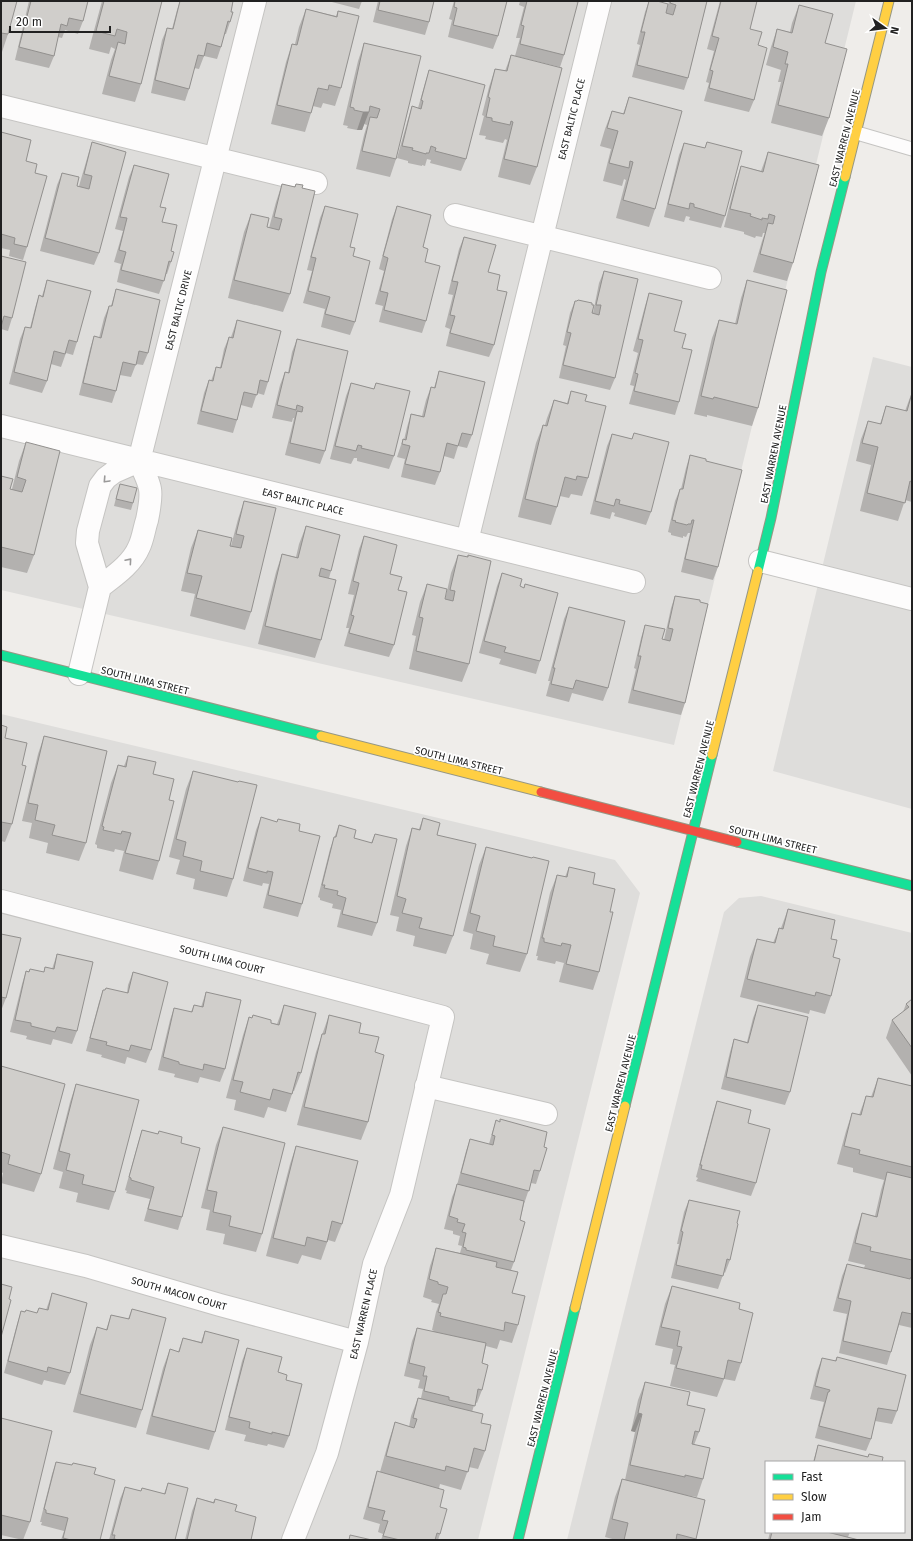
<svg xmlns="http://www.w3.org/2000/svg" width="913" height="1541" viewBox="0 0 913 1541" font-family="'Fira Sans',sans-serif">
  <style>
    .residential { fill: #dedddb; fill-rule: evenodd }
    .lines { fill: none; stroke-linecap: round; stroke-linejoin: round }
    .lane-casing { stroke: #c5c4c2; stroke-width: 15 }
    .street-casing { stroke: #c5c4c2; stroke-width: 24 }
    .fast-casing { stroke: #969784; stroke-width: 11 }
    .slow-casing { stroke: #969784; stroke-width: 11 }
    .jam-casing { stroke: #969784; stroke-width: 11 }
    .lane { stroke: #fdfcfc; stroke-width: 13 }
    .street { stroke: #fdfcfc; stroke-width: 22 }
    .fast { stroke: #16e098; stroke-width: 9 }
    .slow { stroke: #ffcf43; stroke-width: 9 }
    .jam { stroke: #f24e42; stroke-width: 9 }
    .wall { fill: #b3b1af }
    .shaded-wall { fill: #92908e }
    .building { fill: #d0cecb; stroke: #92908e }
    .oneway { stroke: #9a9999 }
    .labels { text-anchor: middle; stroke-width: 3.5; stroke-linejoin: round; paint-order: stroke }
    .street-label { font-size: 10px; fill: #212121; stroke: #fff }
  </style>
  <rect width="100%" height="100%" fill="#efedea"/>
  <!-- residential -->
  <path class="residential" d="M1 1H856L674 745 1 590Z
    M873 357 912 367V809L773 771Z
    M1 714 615 860 640 893 478 1540H1Z
    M761 896 912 933V1540H567L724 912 739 898ZM766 1462H904V1532H766Z"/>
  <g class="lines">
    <!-- lane casing -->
    <g class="lane-casing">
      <path id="lane" d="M857 133 912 149"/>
    </g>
    <!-- street casing -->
    <g class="street-casing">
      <path id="street" d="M1 106 316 183
        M455 215 710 278
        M1 426 634 582
        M467 541 600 1
        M760 561 912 599
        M100 587C114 576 132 564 139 547 143 539 144 529 147 520 153 491 152 488 139 461L255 1
        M79 674 100 587 87 543 88 531 100 486 106 478 114 472 139 461
        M1 901 443 1017 401 1195 374 1264 357 1342 327 1453 293 1540
        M426 1086 546 1114
        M1 1246 86 1266 220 1305 357 1342"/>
    </g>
    <!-- fast casing -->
    <g class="fast-casing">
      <path id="fast" d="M758 571 771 518 821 272 845 177
        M1 655 321 736
        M737 842 912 886
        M625 1106 712 755
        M518 1540 575 1308"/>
    </g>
    <!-- slow casing -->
    <g class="slow-casing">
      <path id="slow" d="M845 177 889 1
        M321 736 541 792
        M712 755 758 571
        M575 1308 625 1106"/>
    </g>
    <!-- jam casing -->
    <g class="jam-casing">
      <path id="jam" d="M541 792 737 842"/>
    </g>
    <!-- lane -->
    <use href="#lane" class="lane"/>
    <!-- street -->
    <use href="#street" class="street"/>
    <!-- fast -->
    <use href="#fast" class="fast"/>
    <!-- slow -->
    <use href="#slow" class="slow"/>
    <!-- jam -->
    <use href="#jam" class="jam"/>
  </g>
  <!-- wall -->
  <path class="wall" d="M1 1 8 34 2 52H1Z
    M29 1H88L83 21 78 34 65 30 62 38 58 37 54 56 49 68 15 60Z
    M102 1H162L141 84 135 102 102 94 111 60 115 49 111 47 109 54 89 49Z
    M180 1H233L231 12 230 22 226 34H224L221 47 217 59 204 56 199 69 194 68 189 89 185 101 151 93 162 40 167 28 172 29 177 10Z
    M328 1H362L359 9Z
    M378 1H434L429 22 425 35 373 22Z
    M454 1H507L498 36 493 49 448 37 452 20 449 19Z
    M520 1H574L564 55 560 67 515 56 520 38H516L524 7 519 5Z
    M649 1 666 13 669 1H707L688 78 684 90 632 77 640 45 637 44 645 12Z
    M720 1H757L750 29 758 45 754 100 749 112 704 101 709 83 706 82 714 51 707 49Z
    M799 5 825 43 829 118 822 136 771 123 781 82H778L781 70 766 65 771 47 777 29 790 32 792 23Z
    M306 9 336 16 338 11 341 88 335 106 323 103 321 108 313 106 311 113 305 132 271 124 286 62 292 44H295L299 27Z
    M364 43 396 159 390 177 356 169 364 135 367 125 364 124 362 130H357L347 128 348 126 343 125 358 61Z
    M511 55 537 167 530 185 498 177 507 140 505 139 503 143 485 139 486 136 479 135 484 116 482 115 489 87 495 69 505 71Z
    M429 70 466 159 461 171 430 163 431 160 427 159 425 166 422 165V166L408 163V161L397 158 408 119 412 106 418 108 425 83Z
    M629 97 655 209 649 227 616 218 626 180 624 179 622 186 603 181 611 149 600 146 605 129 612 111 623 114Z
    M1 132 26 161 35 173 27 247 23 260 9 256 10 250 1 248Z
    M92 142 99 253 94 265 40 251 57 185 62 173 77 186H79L88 155Z
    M707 142 725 216 721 228 689 220 690 217 686 216 684 222 664 217 679 155 684 143 705 148Z
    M768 152 793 263 787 281 753 272 762 241 765 233H763L762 237 756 236 755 238 744 234V232L724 227 735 184 741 166 761 171Z
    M134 165 160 207 162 222 171 251V262L167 274H166L159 294 117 282 121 264 114 262 123 231 115 229 129 177Z
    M282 184 294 187 296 184 302 188 290 294 283 312 228 298 244 232 251 214 267 227 269 228 276 202Z
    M325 206 350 247 353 256 355 322 350 335 321 327 325 309 303 303 312 271 307 270 320 218Z
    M397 206 423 247 425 262 426 321 422 333 379 322 383 306 375 304 384 271 379 269 392 219Z
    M464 237 488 272 497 290 494 345 489 357 446 346 450 329 445 327 453 295 448 294 459 249Z
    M1 256 12 318 8 331 1 329Z
    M604 271 615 378 610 390 559 378 566 346 563 345 570 313 575 301 592 305 593 313 599 283Z
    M47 280 77 342 73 355 66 353 61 367 51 364 47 381 42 393 9 384 20 339 25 327 30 328 35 308 39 295 42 296Z
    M747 280 758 408 752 426 707 415V417L694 414 712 338 719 320 735 324 741 298Z
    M116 289 148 353 143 365 136 364 131 377 120 375 116 391 112 403 79 395 90 349 94 336 99 338 104 318 109 306H111Z
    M649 293 674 331 682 348 679 402 675 415 629 404 634 386 630 385 638 353 633 351 645 306Z
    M237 320 268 382 264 395 257 393 252 408 241 405 237 420 233 433 197 424 204 393 209 380 211 381 216 367 220 368 224 349 229 337H231Z
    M297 339 325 451 320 464 285 455 293 423 294 418H293L292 422 272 418 280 385 285 372 288 373 292 352Z
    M439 371 472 435 467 448 458 446 454 459 444 456 440 472 435 485 401 477 405 459 397 457 403 439 404 440 407 427 411 414 422 416 426 400 431 387 434 388Z
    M351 383 374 389 376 383 394 456 389 469 357 461V458H354L351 464 330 459 346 396Z
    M571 391 585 401 588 478 582 496 571 494 569 498 560 496 557 507 551 525 518 517 536 443 543 425H545L547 418 554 400 567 403Z
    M912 392V502L905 500 898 521 860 511 871 465 856 461 861 439 868 421 880 424 886 406 905 411Z
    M634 433 651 512 646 525 614 516 615 513 612 512 610 519 590 514 607 446 612 434 632 439Z
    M26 442 34 555 27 573 1 567V476L10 489H12L19 461Z
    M690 455 706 461 718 567 713 580 681 572 690 533H688L686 537 683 536V538L671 535V533L668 532 675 501 680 489H681L686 468Z
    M120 484 133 503 131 510 114 506 118 490Z
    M244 501 251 612 245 630 190 616 195 594 181 591 191 548 198 530 231 546 238 519Z
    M306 526 331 571 329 578 321 640 315 658 258 644 276 572 282 554 296 557 299 544Z
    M364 536 390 574 398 590 394 645 389 657 344 646 349 628H346L354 595 348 594 359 549Z
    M458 555 467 557 468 555 469 664 462 682 409 669 416 636 412 635 420 602 427 584 445 600 451 573Z
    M502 573 520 586 524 588 525 584 540 661 536 674 499 664 501 659 479 653 497 586Z
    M675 596 685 703 681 715 628 703 636 669 634 668 641 638 645 625 662 639 664 640 671 608Z
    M569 607 608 688 603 701 572 693 569 702 546 696 550 681H548L564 619Z
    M1 725 5 738 22 765 12 824 5 842 1 841Z
    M44 736 86 843 79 861 46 853 48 843 29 838 32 823 22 821 38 754Z
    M128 756 153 774 169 800 159 861 153 880 119 871 124 851 115 849 114 852 97 848V845L95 844 111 783 118 765 124 766Z
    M193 771 233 879 227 897 193 889 195 879 176 874 180 860 169 857 186 789Z
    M261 817 299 831 302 904 298 917 263 908 269 884 263 883 262 886 243 881 256 830Z
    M423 818 437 835 453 936 446 954 413 946 415 936 396 931 399 917 390 915 406 846 412 828 419 829Z
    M339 825 354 838 371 843 375 834 377 923 372 936 337 927 341 910 332 908 333 904 320 900V898L318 897 330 849Z
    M486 847 527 954 520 972 486 964 489 954 470 949 473 934 463 931 479 865Z
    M569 867 593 884 610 912 599 972 593 990 559 982 564 963 556 961 555 964 537 960 538 956H536L550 893 557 875 565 877Z
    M788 909 831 939 833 957 831 996 825 1014 810 1010 809 1014 740 997 750 957 757 939 773 943 779 928H781Z
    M1 934 6 998 1 1011Z
    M57 954 77 1031 72 1044 53 1039 51 1045 26 1039 27 1036 10 1032 22 984 26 971 44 972 45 967 52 969Z
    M133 972 151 1050 146 1063 127 1057 125 1064 101 1057 102 1055 86 1051 99 1002 103 990 127 993 128 985Z
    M206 992 225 1069 220 1082 200 1077 198 1083 174 1077 175 1074 158 1070 170 1020 174 1008 191 1012 194 1005 201 1007Z
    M912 999V1076L886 1038 892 1020 903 1012 906 1004Z
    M284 1005 301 1073 294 1091H293L286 1112 268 1107 264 1118 234 1110 236 1100 226 1098 243 1035 249 1017 252 1018 253 1015 271 1023 277 1024Z
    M758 1005 790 1092 785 1105 721 1089 730 1052 734 1039 747 1042 753 1018Z
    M329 1015 359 1033 375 1052 368 1122 361 1140 297 1125 316 1052Z
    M1 1067 41 1174 34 1192 1 1183 3 1173 1 1172Z
    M878 1078 912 1086V1328L899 1325 891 1352 887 1365 839 1353 847 1314 833 1311 842 1276 847 1264 864 1268 865 1265 848 1261 856 1231 862 1213 875 1216 881 1190 884 1180 853 1172V1168L837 1164 846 1131 852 1113 859 1115 866 1096 871 1097Z
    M76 1084 115 1192 109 1210 76 1202 78 1193 59 1188 63 1172 53 1169 70 1102Z
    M717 1101 748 1123 756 1183 751 1196 696 1181 698 1178 696 1177 713 1113Z
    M496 1120 544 1147 540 1171 536 1184 531 1183 524 1204 520 1220 514 1262 511 1270 512 1293 518 1325 512 1343 500 1340 497 1349 486 1346 482 1363V1390L477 1403 475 1402 472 1412 481 1423 485 1451 478 1469 469 1467 461 1490 440 1484 439 1488 440 1507V1534L438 1540H381L383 1534 378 1532 380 1524 363 1519 373 1484 377 1471 380 1472 389 1440 395 1422 409 1427 411 1416 418 1398H421L423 1389 418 1388 420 1380 404 1376 412 1341 417 1328 434 1332V1331L432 1330 436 1312 439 1304 431 1302 432 1300 423 1297 430 1266 436 1248 460 1253 462 1246 458 1245 460 1236 453 1234V1231L444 1229 452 1197 457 1185 466 1151 470 1139 489 1144 492 1133Z
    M223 1127 262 1234 256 1252 223 1244 225 1234 206 1230 210 1210 201 1208 216 1145Z
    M142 1130 158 1134 159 1131 181 1143 182 1217 178 1230 144 1221 150 1199 126 1193 127 1191 125 1190 138 1143Z
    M296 1146 342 1224 335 1242 328 1240 321 1260 302 1255 298 1264 266 1256 290 1164Z
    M689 1200 737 1223 730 1260 725 1273 724 1272 718 1289 671 1278 679 1244H677L684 1212Z
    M672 1286 739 1309 741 1363 735 1381 724 1379 717 1397 670 1386 675 1365 670 1364 673 1349 655 1345 665 1304Z
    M52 1293 70 1373 65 1385 44 1380 42 1385 4 1373 17 1324 21 1311 25 1312 37 1313 39 1308 46 1310Z
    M132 1309 142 1410 136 1428 73 1412 90 1345 97 1327 106 1330 111 1315 128 1319Z
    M205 1331 215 1432 209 1450 146 1434 163 1368 170 1349 178 1352 183 1338 201 1342Z
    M247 1348 278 1372 286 1380 289 1436 284 1448 268 1444 267 1446 244 1441 246 1435 225 1430 242 1361Z
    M837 1357 897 1411 892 1424 875 1421 871 1439 866 1451 815 1438 824 1402 810 1399 817 1371 822 1358 835 1361Z
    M645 1382 687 1405 699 1432 694 1445 703 1479 697 1497 679 1494 705 1500 695 1540H616L605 1537 615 1497 622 1479 625 1480 635 1432 631 1431 638 1400Z
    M1 1418 30 1522 23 1540 1 1535Z
    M818 1445 868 1457 869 1454 882 1462H813Z
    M56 1462 94 1474 100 1540H61L64 1531 41 1525 42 1522H40L52 1474Z
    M168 1483 175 1540H109L120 1499 125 1487 141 1491 142 1488 164 1494Z
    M197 1498 213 1502 215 1499 235 1511 251 1540H185L192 1511Z
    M770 1532H850L848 1537 859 1540H768Z"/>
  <!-- shaded-wall -->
  <path class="shaded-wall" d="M363 112H369L362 130H357Z
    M638 1413 642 1414 635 1432 631 1431Z"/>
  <!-- building -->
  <path class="building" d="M1 1H17L8 34 1 33Z
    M31 1H88L83 21 69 18 67 26 61 24 54 56 19 47Z
    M104 1H162L141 84 109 76 118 42 125 44 127 32 117 29 115 36 96 31Z
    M180 1H233L231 12H233L230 22 228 21 221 47 207 43 204 56 198 55 189 89 155 80 167 28 173 29Z
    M380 1H434L429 22 378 10Z
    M455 1H507L498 36 453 25 457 8 454 7Z
    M527 1H574L578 2 564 55 520 44 524 26 521 25Z
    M649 1H657L668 4 666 13 673 15 676 5 670 3 671 1H707L688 78 637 65 645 32H641Z
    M721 1H757L750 29 762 32 758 45 767 48 754 100 709 88 713 71 710 70 719 38 712 36Z
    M799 5 833 14 825 43 847 49 829 118 778 105 788 64H785L788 52 773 47 777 29 792 33Z
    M306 9 337 17 338 11 359 16 341 88 329 85 328 90 318 88 311 113 277 105 292 44 297 45Z
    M364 43 421 56 396 159 362 151 370 117 377 118 380 109 370 106 369 112H363L354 110V108L350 107Z
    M511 55 562 68 537 167 504 159 513 122 511 121 510 125 492 121V118L486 117 490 98 488 97 495 69 507 71Z
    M429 70 485 85 466 159 435 151 436 148 431 146 429 153H426V154L412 150 413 148 402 146 412 106 421 109 423 101 421 100Z
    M629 97 682 111 655 209 623 200 633 162 630 161 629 168 609 163 618 131 607 128 612 111 624 114Z
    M1 132 31 140 26 161 37 164 35 173 47 176 27 247 14 244 15 238 1 234Z
    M92 142 126 152 99 253 45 238 62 173 79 177 77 186 89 189 92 176 84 174Z
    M707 142 742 151 725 216 694 207V204L690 203 689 209 668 204 684 143 705 148Z
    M768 152 819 165 793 263 760 254 768 223 773 224 775 216 769 214 768 219 762 218V220L750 216 751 214 730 209 741 166 763 172Z
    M134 165 169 174 160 207 166 208 162 222 177 225 171 251 174 252 171 262 169 261 164 281 121 270 126 252 119 250 127 218 120 217Z
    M282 184 295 187 296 184 303 185 302 188 315 191 290 294 234 280 251 214 269 218 267 227 279 230 282 219 274 217Z
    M325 206 358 214 350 247 355 248 353 256 370 261 355 322 325 314 330 297 308 291 316 258 311 257Z
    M397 206 431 215 423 247 428 249 425 262 440 266 426 321 384 310 388 293 380 291 388 258 383 256Z
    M464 237 496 245 488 272 500 275 497 290 507 292 494 345 450 333 455 316 450 315 458 282 452 281Z
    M1 256 26 262 12 318 4 316 1 327Z
    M604 271 638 279 615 378 563 365 571 333 567 332 575 301H577L578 300 592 303V305H594L592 313 599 315 601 305H596Z
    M47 280 91 291 77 342 69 340 65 354 54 351 47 381 14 372 25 327 31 328 39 295 43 297Z
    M747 280 787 290 758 408 714 397 713 399 701 396 719 320 737 324Z
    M116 289 160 300 148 353 139 351 136 365 123 362 116 391 83 383 94 336 101 338 109 306H112Z
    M649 293 682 301 674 331 686 334 682 348 692 350 679 402 634 391 638 374 635 373 643 340 638 339Z
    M237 320 281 331 268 382 260 380 257 395 244 392 237 420 201 411 209 380 213 381 216 367 221 368 229 337 233 338Z
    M297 339 348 351 325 451 290 443 297 411 302 412 303 407 297 405 296 410 277 405 285 372 289 373Z
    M439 371 485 382 472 435 462 433 458 446 447 443 440 472 405 464 410 446 402 444 403 439 406 440 411 414 424 417 431 387 435 388Z
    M351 383 374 389 376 383 410 391 394 456 361 448 362 446 358 445 356 451 335 446Z
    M571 391 587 395 585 401 606 406 588 478 577 476 576 480 565 477 557 507 525 499 543 425 547 426 554 400 568 404Z
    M912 393V482L910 481 905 503 867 493 878 447 862 443 868 421 881 424 886 406 907 411Z
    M634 433 669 442 651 512 619 504 620 500 616 499 614 506 595 501 612 434 632 439Z
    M26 442 60 451 34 555 1 547V476L13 479 10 489 22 492 26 480 17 477Z
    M690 455 706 459V461L742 470 718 567 685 559 694 520H692L691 524H688L687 525 675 522 676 521 672 520 680 489H683Z
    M120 484 137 488 133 503 116 499Z
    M244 501 276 508 251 612 196 598 202 576 187 573 198 530 232 538 230 546 241 548 244 536 236 534Z
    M306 526 340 535 331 571 321 568 319 576 336 580 321 640 265 626 282 554 298 558Z
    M364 536 397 545 390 574 402 577 398 590 407 592 394 645 349 633 354 616 351 615 359 583 353 581Z
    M458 555 468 557V555L491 561 469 664 416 651 423 618 419 617 427 584 447 589 445 599 453 601 455 591 450 590Z
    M502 573 522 579 520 586 524 588 525 584 558 593 540 661 504 652 506 647 484 641Z
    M675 596 700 600V602L708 604 685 703 633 690 641 656H638L645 625 665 629 662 639 670 641 673 629 668 628Z
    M569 607 625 621 608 688 576 680 573 689 551 684 555 668H553Z
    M1 725 7 727 5 738 27 743 22 765 26 766 12 824 1 822Z
    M44 736 107 751 86 843 52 835 55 825 35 820 38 805 28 803Z
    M128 756 156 762 153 774 174 779 169 800 174 801 159 861 125 853 131 833 122 831 121 834 103 830 104 827 102 826 118 765 126 767Z
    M193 771 238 782 239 781 257 785 233 879 200 871 202 861 183 856 186 842 176 839Z
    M261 817 277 822 278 819 300 824 299 831 320 836 302 904 268 895 273 872 267 871V873L248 868Z
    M423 818 440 823 437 835 476 844 453 936 419 928 422 918 402 913 406 899 397 896 412 828 420 830Z
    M339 825 356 830 354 838 372 843 375 834 397 839 377 923 342 914 346 898 337 895 338 891 324 888 325 885H322L334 837H336Z
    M486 847 532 858 533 857 549 861 527 954 493 946 495 936 476 931 480 916 470 913Z
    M569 867 595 873 593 884 615 889 610 912H613L599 972 566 964 571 945 562 943 561 946 544 942V938H542L557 875 567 877Z
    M788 909 835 920 831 939 837 940 833 957 840 959 831 996 816 992 815 996 747 979 757 939 775 943 779 928 783 929Z
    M1 934 21 938 6 998 1 997V999Z
    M57 954 93 962 77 1031 57 1027 55 1032 31 1026V1023L15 1020 26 971 29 972 30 969 44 972 45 967 54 969Z
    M133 972 168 982 151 1050 131 1045 129 1051 106 1045 107 1042 90 1038 103 990H105L106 988 128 993Z
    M206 992 241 1000 225 1069 204 1064 203 1070 179 1064V1062L163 1057 174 1008 192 1012 194 1005 203 1007Z
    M912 999V1048L892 1020 909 1007 906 1004Z
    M284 1005 316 1013 301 1073 298 1072 292 1094 273 1089 270 1100 240 1092 243 1082 233 1080 249 1017 252 1018 253 1015 271 1020V1023L279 1025Z
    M758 1005 808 1017 790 1092 726 1077 734 1039 748 1043Z
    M329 1015 361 1023 359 1033 379 1037 375 1052 384 1055 368 1122 304 1107 322 1034H325Z
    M1 1066 65 1084 41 1174 8 1164 10 1155 1 1152Z
    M878 1078 912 1086V1167L859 1154 860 1150 844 1146 852 1113 861 1115 866 1096 873 1097Z
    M76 1084 139 1100 115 1192 82 1184 84 1175 66 1170 70 1154 59 1151Z
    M717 1101 751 1110 748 1123 770 1129 756 1183 701 1169 702 1165H700Z
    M500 1119 547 1132 544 1147 547 1148 540 1171 534 1170 529 1191 461 1173 470 1139 493 1145 495 1136 492 1135 496 1120 500 1122Z
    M223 1127 285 1143 262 1234 229 1226 231 1216 213 1212 217 1192 207 1190Z
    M142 1130 158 1134 159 1131 182 1137 181 1143 200 1148 182 1217 148 1209 154 1187 131 1180V1178L129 1177Z
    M296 1146 358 1161 342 1224 332 1221 327 1242 307 1237 305 1246 273 1238Z
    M887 1172 912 1178V1260L870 1251 871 1247 855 1243 862 1213 877 1217Z
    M457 1184 524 1201 520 1220 525 1222 514 1262 466 1250V1248L463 1247 466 1233 462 1232 465 1224 457 1222 458 1219 449 1216Z
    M689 1200 740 1211 737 1223 738 1224 730 1260 727 1259 723 1276 676 1265 683 1232 681 1231Z
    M436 1248 497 1262 496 1267 518 1272 512 1293 525 1296 518 1325 505 1322 504 1331 440 1316 441 1313 438 1312 443 1294H446L448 1287 438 1284V1282L429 1279Z
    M847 1264 910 1279 911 1277H912V1314L902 1312 891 1352 843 1341 851 1301 838 1298Z
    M1 1284 12 1287 9 1299 11 1300 1 1337Z
    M672 1286 740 1303 739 1309 753 1313 741 1363 728 1360 724 1379 676 1368 682 1347 677 1346 680 1331 661 1327Z
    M52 1293 87 1303 70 1373 48 1367 47 1372 8 1361 21 1311 25 1312 26 1310 37 1313 39 1308 48 1310Z
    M132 1309 166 1318 142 1410 80 1394 97 1327 107 1330 111 1315 129 1319Z
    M417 1328 486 1343 482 1363 488 1365 482 1390 478 1389 475 1406 449 1400V1397L424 1391 427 1376H423L425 1367 409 1363Z
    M205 1331 239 1340 215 1432 152 1416 170 1349 179 1352 183 1338 202 1343Z
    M247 1348 282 1357 278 1372 287 1375 286 1380 302 1384 289 1436 272 1432V1434L249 1428 250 1422 229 1417Z
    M837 1357 906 1375 897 1411 878 1408 871 1439 819 1426 828 1392H829L830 1390 815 1386 822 1358 836 1361Z
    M645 1382 690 1392 687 1405 705 1409 699 1432 695 1431 692 1444 710 1448 703 1479 685 1475V1477L630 1465 642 1414 638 1413Z
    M418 1398 483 1414 481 1423 491 1425 485 1451 474 1448 468 1472 446 1466 445 1471 386 1456 395 1422 414 1428 417 1419 413 1418Z
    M1 1418 52 1431 30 1522 1 1515Z
    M818 1445 868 1457 869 1454 883 1457 882 1462H814Z
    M56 1462 72 1465 73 1463 96 1468 94 1474 115 1480 100 1540H71L63 1538 68 1518 46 1513V1510L44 1509Z
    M377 1471 444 1490 440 1507 447 1509 440 1534 437 1533 435 1540H400L383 1536 388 1521 382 1520 385 1511 368 1507Z
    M622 1479 705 1500 696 1539 677 1534 676 1540H624L628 1523 612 1519Z
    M168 1483 188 1488 175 1540H119L114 1539 115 1535H112L125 1487 141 1491 142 1488 165 1494Z
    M197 1498 214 1503 215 1499 237 1505 235 1511 256 1517 251 1540H187Z
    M772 1532H827L859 1540H770Z
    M350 1535 372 1540H349Z"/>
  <!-- one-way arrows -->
  <defs><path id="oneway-chevron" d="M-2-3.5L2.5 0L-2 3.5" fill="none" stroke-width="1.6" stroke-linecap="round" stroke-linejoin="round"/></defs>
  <g class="oneway">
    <use href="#oneway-chevron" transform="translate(106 480) rotate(133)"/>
    <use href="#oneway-chevron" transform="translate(129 561) rotate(-49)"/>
  </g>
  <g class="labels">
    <!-- street labels -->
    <g class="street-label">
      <text transform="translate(571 119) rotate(-76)" y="4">EAST BALTIC PLACE</text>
      <text transform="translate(844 138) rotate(-76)" y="4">EAST WARREN AVENUE</text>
      <text transform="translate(178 310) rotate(-76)" y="4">EAST BALTIC DRIVE</text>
      <text transform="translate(773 454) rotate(-79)" y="4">EAST WARREN AVENUE</text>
      <text transform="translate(303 501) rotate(14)" y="4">EAST BALTIC PLACE</text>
      <text transform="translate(145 680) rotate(14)" y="4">SOUTH LIMA STREET</text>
      <text transform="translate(459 760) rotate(14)" y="4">SOUTH LIMA STREET</text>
      <text transform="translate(698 769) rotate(-76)" y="4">EAST WARREN AVENUE</text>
      <text transform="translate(773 839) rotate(14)" y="4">SOUTH LIMA STREET</text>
      <text transform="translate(222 959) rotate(15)" y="4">SOUTH LIMA COURT</text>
      <text transform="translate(620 1083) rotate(-76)" y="4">EAST WARREN AVENUE</text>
      <text transform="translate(179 1293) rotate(16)" y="4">SOUTH MACON COURT</text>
      <text transform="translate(363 1314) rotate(-77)" y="4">EAST WARREN PLACE</text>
      <text transform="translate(542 1398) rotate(-76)" y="4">EAST WARREN AVENUE</text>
    </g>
  </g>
  <!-- border -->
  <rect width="913" height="1541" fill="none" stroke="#212121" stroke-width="4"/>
  <!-- legend -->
  <rect x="765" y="1461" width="140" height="72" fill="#ffffff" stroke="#a6a6a6"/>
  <rect x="773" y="1474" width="20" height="6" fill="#16e098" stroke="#a6a6a6"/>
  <text x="801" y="1481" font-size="12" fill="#212121">Fast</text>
  <rect x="773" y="1494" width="20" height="6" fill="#ffcf43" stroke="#a6a6a6"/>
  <text x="801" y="1501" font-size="12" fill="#212121">Slow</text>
  <rect x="773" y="1514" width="20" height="6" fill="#f24e42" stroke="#a6a6a6"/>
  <text x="801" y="1521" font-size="12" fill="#212121">Jam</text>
  <!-- north arrow -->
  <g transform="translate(885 28) rotate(104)" stroke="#ffffff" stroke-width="3" paint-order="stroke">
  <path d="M0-3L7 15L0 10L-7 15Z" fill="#212121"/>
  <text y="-6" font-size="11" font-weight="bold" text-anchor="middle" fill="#212121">N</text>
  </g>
  <!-- scale -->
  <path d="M10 26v6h100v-6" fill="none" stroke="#212121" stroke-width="2"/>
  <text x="16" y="26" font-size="12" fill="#212121" stroke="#ffffff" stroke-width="3" paint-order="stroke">20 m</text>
</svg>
